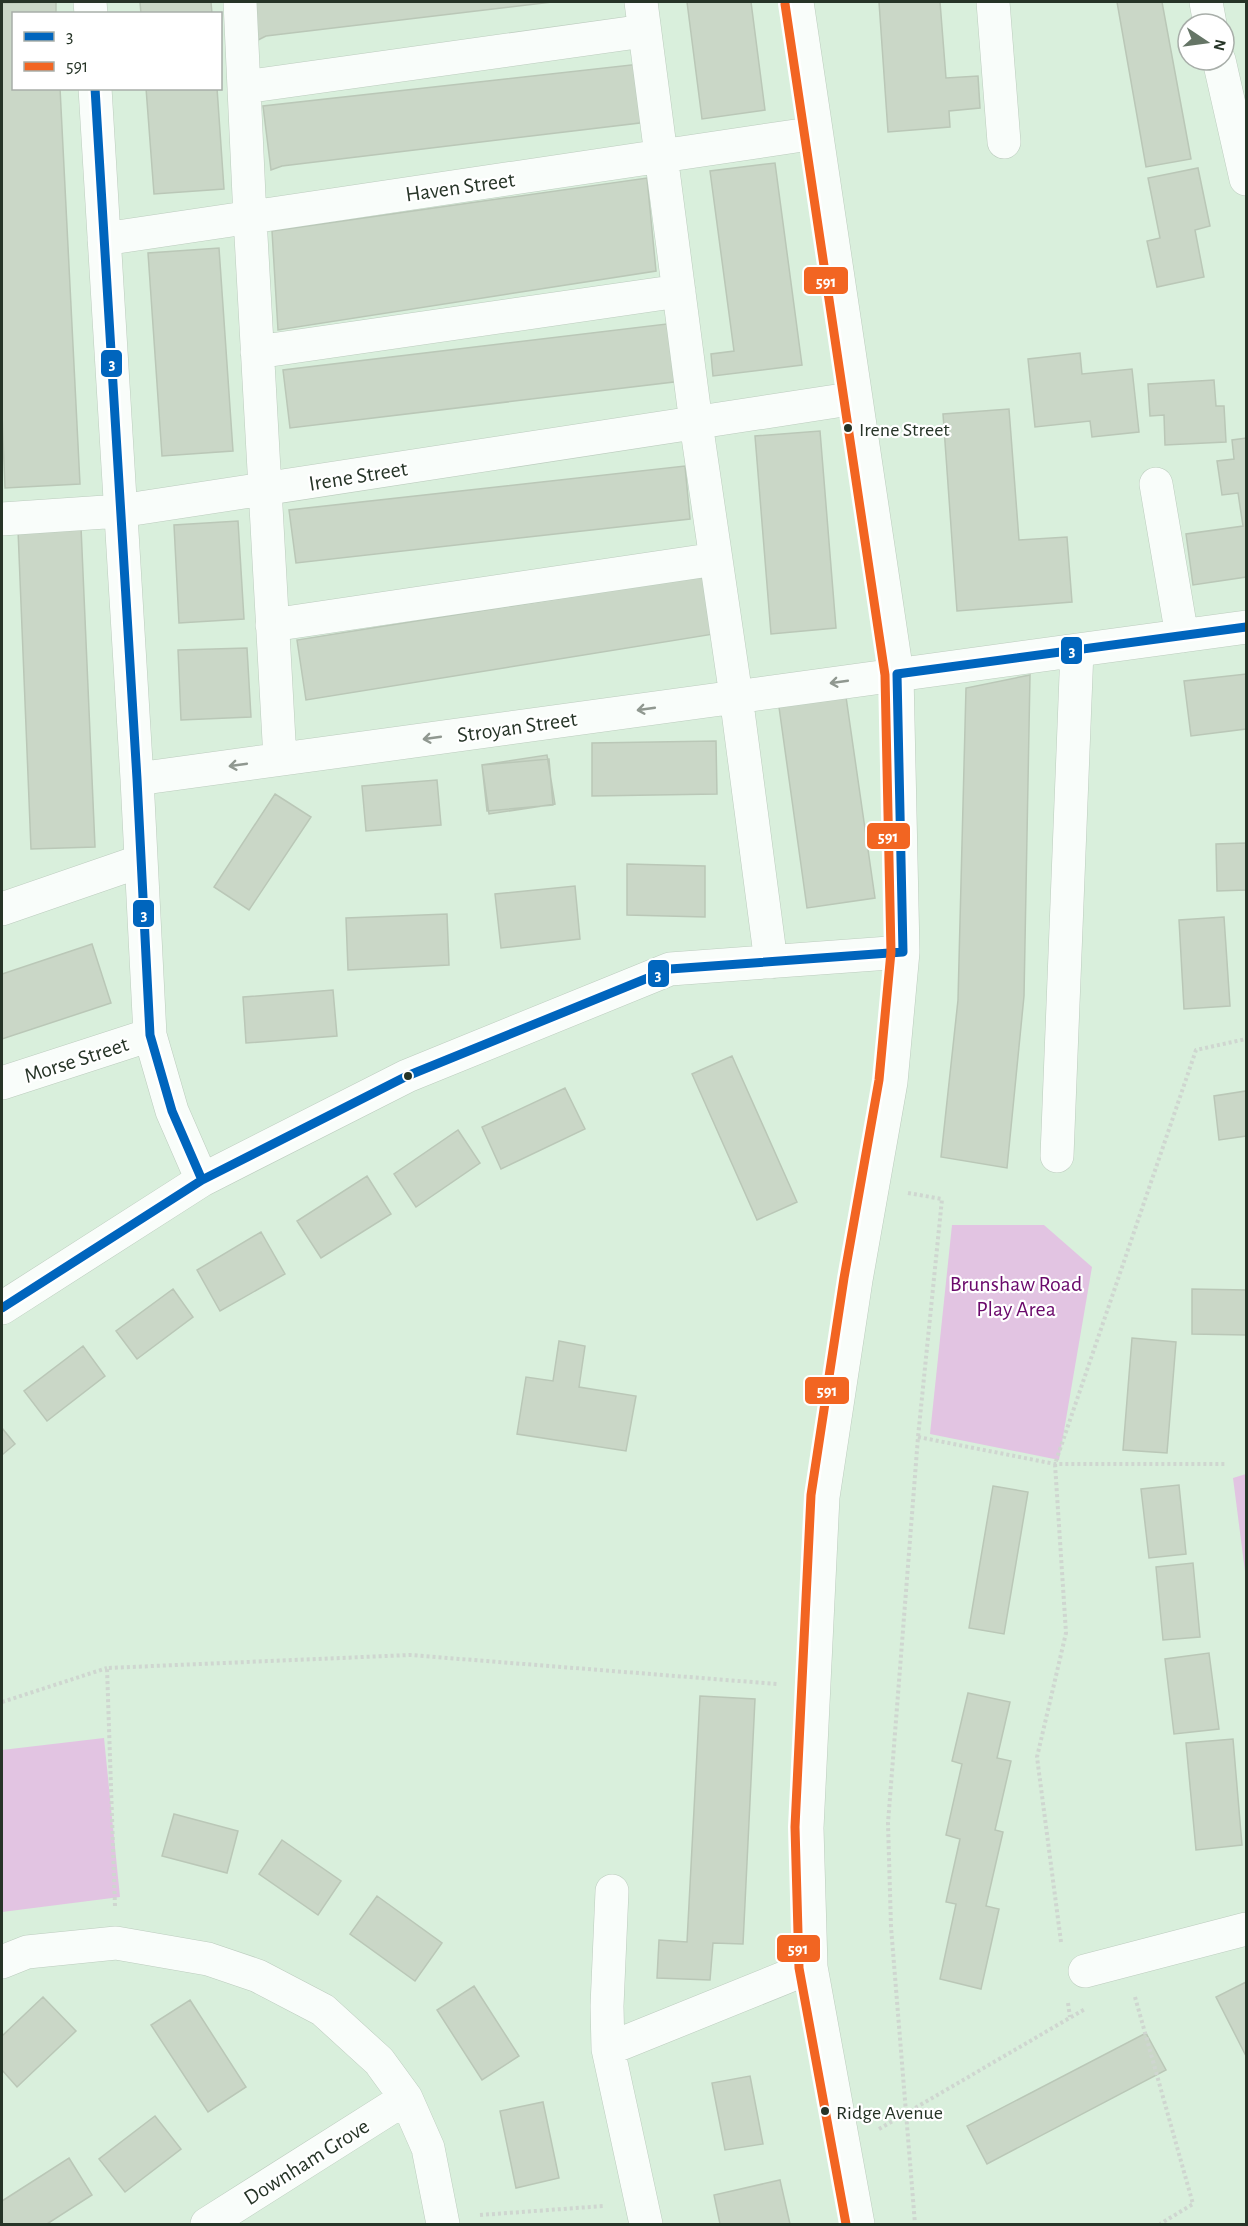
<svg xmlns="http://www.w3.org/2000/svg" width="1248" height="2226" viewBox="0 0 1248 2226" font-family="'Alegreya Sans',sans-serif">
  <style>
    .green { fill: #e2c4e2 }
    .building { fill: #cad7c7; stroke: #bac7b7; stroke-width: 1.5 }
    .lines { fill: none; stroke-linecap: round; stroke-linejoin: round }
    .minor-casing { stroke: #bcccbe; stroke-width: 34 }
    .path { stroke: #cfd6d0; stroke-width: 4; stroke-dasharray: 3 3; stroke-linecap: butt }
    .minor { stroke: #f9fdfa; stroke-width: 33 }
    .bus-1-casing { stroke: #fff; stroke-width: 14 }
    .bus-2-casing { stroke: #fff; stroke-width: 14 }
    .bus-1 { stroke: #0065bd; stroke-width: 9 }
    .bus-2 { stroke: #f26522; stroke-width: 9 }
    .oneway { stroke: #909890 }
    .bus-dot { fill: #263427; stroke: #fff; stroke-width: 2 }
    .labels { text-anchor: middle; stroke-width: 4.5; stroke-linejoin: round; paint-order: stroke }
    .bus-label { font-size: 20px; fill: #263427; stroke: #fff; text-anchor: start }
    .street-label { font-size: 22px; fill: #263427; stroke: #fff }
    .park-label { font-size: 22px; fill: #6a096b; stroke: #fff }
    .line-badge { stroke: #fff; stroke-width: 2 }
    .badge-label { font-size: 16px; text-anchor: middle; font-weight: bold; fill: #fff }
  </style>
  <rect width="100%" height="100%" fill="#d9efdc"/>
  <!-- green -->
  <path class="green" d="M952 1225H1044L1092 1267 1059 1460 930 1434Z
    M1246 1474V1579L1233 1478Z
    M104 1738 120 1897 2 1912V1750Z"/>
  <!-- building -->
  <path class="building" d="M56 2V14H14V88H60L80 484 5 488 2 414V3Z
    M140 2H211L212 14H141Z
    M250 2H552L266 36 256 41Z
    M687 2H751L765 110 702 119Z
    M879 2H940L946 78 978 76 980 108 949 111 950 127 888 132Z
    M1117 2H1162L1191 159 1146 167Z
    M640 64 648 122 282 166 271 170 263 106Z
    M146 88H217L224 189 154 194Z
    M775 163 802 365 713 376 711 354 734 351 710 171Z
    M1198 168 1210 226 1195 230 1204 277 1157 287 1147 241 1160 238 1148 178Z
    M647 178 656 271 278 330 272 231Z
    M219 248 233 451 162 456 148 253Z
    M675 323 682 381 290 428 283 370Z
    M1080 353 1082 374 1132 369 1139 432 1092 437 1090 421 1035 427 1028 359Z
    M1214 380 1216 406H1224L1226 442 1165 445 1164 415 1150 416 1148 384Z
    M1009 409 1019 540 1067 537 1072 602 957 611 943 414Z
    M820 431 836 628 771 634 755 436Z
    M1246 438V577L1193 585 1186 534 1243 526 1238 493 1222 495 1217 461 1234 459 1232 440Z
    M685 466 690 519 296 563 289 510Z
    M238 521 244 619 179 623 174 525Z
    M81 527 95 847 31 849 18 530Z
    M705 575 714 634 306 700 297 640Z
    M247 648 251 717 181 720 178 650Z
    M1246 674V729L1191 736 1184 681Z
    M1030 675 1024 996 1007 1168 941 1157 958 1000 966 688Z
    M845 690 875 898 807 908 778 700Z
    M716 741 717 794 592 796V743Z
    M547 755 555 804 489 814 482 765Z
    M549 759 553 805 487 811 482 765Z
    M437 780 441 825 366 831 362 786Z
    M275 794 311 817 249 910 214 887Z
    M1246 843V890L1217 891 1216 844Z
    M627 864 705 866V917L627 915Z
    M575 886 580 939 501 948 495 894Z
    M447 914 449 965 348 970 346 918Z
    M1224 917 1230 1006 1184 1009 1179 920Z
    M92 944 111 1003 2 1039V974Z
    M333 990 337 1036 246 1043 243 997Z
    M732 1056 797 1202 757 1220 692 1074Z
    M565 1088 585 1129 501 1169 482 1127Z
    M1246 1091V1136L1219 1140 1214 1096Z
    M458 1130 480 1163 416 1207 394 1174Z
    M367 1176 391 1214 321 1258 297 1221Z
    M261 1232 285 1274 220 1311 197 1270Z
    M173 1289 193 1317 137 1359 116 1331Z
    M1192 1289 1246 1290V1335L1192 1334Z
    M1132 1338 1176 1342 1167 1453 1123 1450Z
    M559 1341 585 1346 579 1387 636 1396 626 1451 517 1434 526 1377 553 1381Z
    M83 1346 105 1376 47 1421 24 1391Z
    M2 1428 15 1444 2 1455Z
    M1179 1485 1186 1554 1149 1558 1141 1489Z
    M993 1486 1028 1492 1004 1634 969 1628Z
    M1193 1563 1200 1637 1163 1640 1156 1567Z
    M1209 1653 1219 1729 1174 1734 1165 1659Z
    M968 1693 1010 1702 997 1758 1011 1761 995 1830 1003 1832 986 1906 999 1909 981 1989 940 1979 956 1904 946 1902 960 1839 946 1835 962 1764 952 1761Z
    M700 1696 755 1699 743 1944 713 1943 710 1980 657 1978 659 1940 687 1942Z
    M1233 1739 1242 1845 1196 1850 1186 1743Z
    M174 1814 238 1831 227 1873 162 1856Z
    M282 1840 341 1881 318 1915 259 1874Z
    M377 1896 442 1943 415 1981 350 1934Z
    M1246 1982V2056L1216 1997Z
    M474 1986 519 2056 482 2080 437 2010Z
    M43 1997 76 2031 17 2087 2 2070V2036Z
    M190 2000 246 2087 208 2112 151 2025Z
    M1146 2033 1166 2070 987 2164 967 2126Z
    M750 2076 763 2144 725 2150 712 2083Z
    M543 2102 559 2178 516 2188 500 2111Z
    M155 2116 181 2149 125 2192 99 2159Z
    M69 2158 92 2195 47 2224H2V2201Z
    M780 2180 790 2224H720L714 2195Z"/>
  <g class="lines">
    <!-- minor casing -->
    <g class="minor-casing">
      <path id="minor" d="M90 2 91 14
        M240 2 250 218 280 759
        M641 2 696 423 736 696 771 962
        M797 2 897 674 903 952 891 1082 856 1280 823 1497 807 1828 811 1967 858 2224
        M993 2 1004 142
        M1206 2 1210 24
        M1219 60 1246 179
        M244 87 644 31
        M95 88 137 779 150 1035 172 1111 202 1180
        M104 239 816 133
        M257 352 679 291
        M1156 484 1182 636
        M2 519 120 511 856 398
        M272 625 716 559
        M137 779 1246 627
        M2 909 141 861
        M2 1083 150 1035
        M1057 1156 1077 650
        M2 1308 202 1180 407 1076 670 969 903 952
        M612 1891 607 2006 608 2049 646 2224
        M2 1962 27 1952 116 1943 208 1959 258 1976 323 2010 379 2061 406 2098 428 2148 443 2224
        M1085 1971 1246 1929
        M608 2049 811 1967
        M207 2224 406 2098"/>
    </g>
    <!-- path -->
    <path class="path" d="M908 1193 942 1199 918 1437 888 1823 891 1927 915 2224
      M918 1437 1055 1464H1226
      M2 1702 107 1668
      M115 1906 107 1668 410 1655 777 1684
      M1061 1942 1037 1757 1066 1633 1055 1464 1196 1050 1246 1039
      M1135 1997 1193 2204 1160 2224
      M1068 2003 1070 2017
      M879 2129 1085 2009
      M480 2215 604 2206"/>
    <!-- minor -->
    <use href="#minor" class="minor"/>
    <!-- bus-1 casing -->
    <g class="bus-1-casing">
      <path id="bus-1" d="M95 88 137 779 150 1035 172 1111 202 1180
        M897 674 1246 627
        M897 674 903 952
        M2 1308 202 1180 407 1076 670 969 903 952"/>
    </g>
    <!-- bus-2 casing -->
    <g class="bus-2-casing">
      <path id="bus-2" d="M785 4 885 675 891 952 879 1080 844 1278 811 1495 795 1827 799 1968 846 2224"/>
    </g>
    <!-- bus-1 -->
    <use href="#bus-1" class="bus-1"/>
    <!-- bus-2 -->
    <use href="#bus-2" class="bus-2"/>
  </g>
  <!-- one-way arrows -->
  <defs><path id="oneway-shaft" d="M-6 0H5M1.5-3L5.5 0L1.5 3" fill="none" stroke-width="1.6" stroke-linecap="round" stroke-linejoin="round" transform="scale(1.5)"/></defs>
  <g class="oneway">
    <use href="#oneway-shaft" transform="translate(839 682) rotate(172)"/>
    <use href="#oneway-shaft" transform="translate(646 709) rotate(172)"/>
    <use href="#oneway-shaft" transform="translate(432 738) rotate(172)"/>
    <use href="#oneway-shaft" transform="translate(238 765) rotate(172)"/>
  </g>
  <!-- markers -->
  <g class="bus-dot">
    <circle cx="848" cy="428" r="5"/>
    <circle cx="408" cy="1076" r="5"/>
    <circle cx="825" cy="2111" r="5"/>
  </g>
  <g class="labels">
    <!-- bus labels -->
    <g class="bus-label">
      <text x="859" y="436">Irene Street</text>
      <text x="836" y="2119">Ridge Avenue</text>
    </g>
    <!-- street labels -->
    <g class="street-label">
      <text transform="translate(460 186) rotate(-8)" y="8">Haven Street</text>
      <text transform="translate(358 475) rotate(-9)" y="8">Irene Street</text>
      <text transform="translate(517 726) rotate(-8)" y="8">Stroyan Street</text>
      <text transform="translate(76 1059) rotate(-18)" y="8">Morse Street</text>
      <text transform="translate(306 2161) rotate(-32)" y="8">Downham Grove</text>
    </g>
    <!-- park labels -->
    <g class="park-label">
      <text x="1016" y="1291">Brunshaw Road<tspan x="1016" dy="25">Play Area</tspan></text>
    </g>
  </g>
  <g class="line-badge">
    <rect x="803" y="266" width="46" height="29" rx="6" fill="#f26522"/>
    <rect x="100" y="349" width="23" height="29" rx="6" fill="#0065bd"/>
    <rect x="1060" y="636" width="23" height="29" rx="6" fill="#0065bd"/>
    <rect x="866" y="822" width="45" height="28" rx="6" fill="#f26522"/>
    <rect x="132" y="899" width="23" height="29" rx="6" fill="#0065bd"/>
    <rect x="647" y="959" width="23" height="29" rx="6" fill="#0065bd"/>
    <rect x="804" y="1376" width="46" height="29" rx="6" fill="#f26522"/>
    <rect x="776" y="1934" width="45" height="29" rx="6" fill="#f26522"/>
  </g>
  <g class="badge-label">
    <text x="826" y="287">591</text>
    <text x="112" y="369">3</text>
    <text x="1072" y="656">3</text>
    <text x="888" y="842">591</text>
    <text x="144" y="920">3</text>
    <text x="658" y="980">3</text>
    <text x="827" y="1396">591</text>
    <text x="798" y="1954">591</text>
  </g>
  <!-- border -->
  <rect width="1248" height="2226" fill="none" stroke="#263427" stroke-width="6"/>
  <!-- legend -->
  <rect x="12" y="12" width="210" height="78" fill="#ffffff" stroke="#a8aea9" stroke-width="1.5"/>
  <rect x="24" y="32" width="30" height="9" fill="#0065bd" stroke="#a8aea9" stroke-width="1.5"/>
  <text x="66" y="42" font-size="18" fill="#263427">3</text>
  <rect x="24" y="62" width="30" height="9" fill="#f26522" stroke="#a8aea9" stroke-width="1.5"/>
  <text x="66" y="72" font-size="18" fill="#263427">591</text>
  <!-- north arrow -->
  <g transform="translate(1206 42) rotate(103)"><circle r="28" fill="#ffffff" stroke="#a8aea9" stroke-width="1.5"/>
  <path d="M0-4.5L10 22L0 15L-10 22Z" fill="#657566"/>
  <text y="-9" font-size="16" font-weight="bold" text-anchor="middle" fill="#263427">N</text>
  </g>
</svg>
